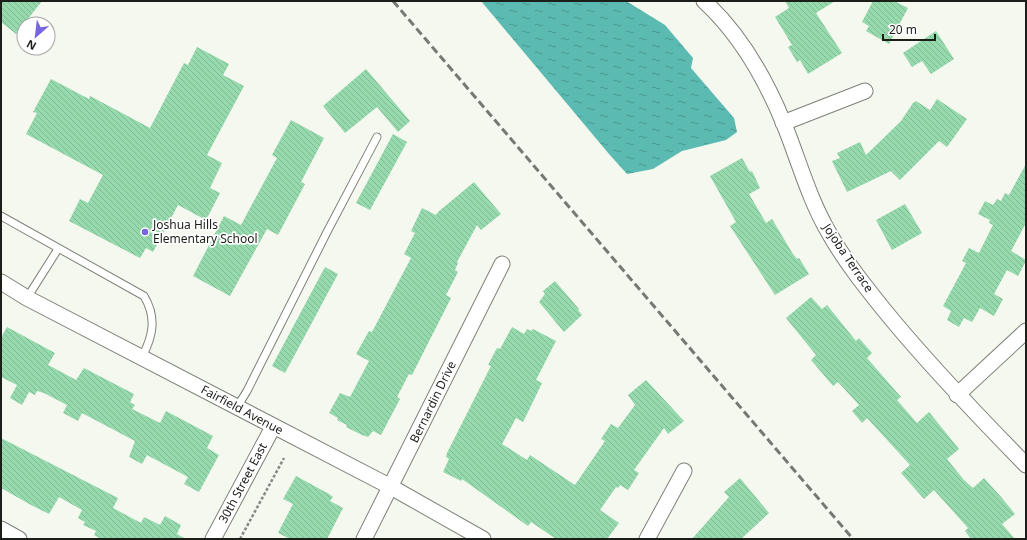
<svg xmlns="http://www.w3.org/2000/svg" width="1027" height="540" viewBox="0 0 1027 540" font-family="'Noto Sans',sans-serif">
  <style>
    .water { fill: url(#water-ripples) }
    .building { fill: url(#building-back-hatch) }
    .lines { fill: none; stroke-linecap: round; stroke-linejoin: round }
    .service-casing { stroke: #7f8279; stroke-width: 9 }
    .minor-casing { stroke: #7f8279; stroke-width: 17 }
    .path { stroke: #868982; stroke-width: 2.5; stroke-dasharray: 3 2; stroke-linecap: butt }
    .service { stroke: #fff; stroke-width: 7 }
    .minor { stroke: #fff; stroke-width: 15 }
    .rail { stroke: #767973; stroke-width: 3; stroke-dasharray: 8 4; stroke-linecap: butt }
    .poi-dot { fill: #7766e1; stroke: #fff; stroke-width: 1.5 }
    .labels { text-anchor: middle; stroke-width: 3.5; stroke-linejoin: round; paint-order: stroke }
    .poi-label { font-size: 12px; fill: #1c1e1a; stroke: #fff; text-anchor: start }
    .street-label { font-size: 12px; fill: #1c1e1a; stroke: #fff }
  </style>
  <defs>
    <pattern id="water-ripples" width="26" height="14" patternUnits="userSpaceOnUse"><rect width="26" height="14" fill="#5bbbb3"/><path d="M2 4q2-2 4 0t4 0M15 11q2-2 4 0t4 0" fill="none" stroke="#4a9791"/></pattern>
    <pattern id="building-back-hatch" width="6" height="6" patternUnits="userSpaceOnUse"><rect width="6" height="6" fill="#95d9ad"/><path d="M-1 5l2 2M0 0l6 6M5-1l2 2" fill="none" stroke="#80ba94"/></pattern>
  </defs>
  <rect width="100%" height="100%" fill="#f4f8ee"/>
  <!-- water -->
  <path class="water" d="M481 1H626L665 25 693 58 691 68 734 118 737 132 726 140 682 151 653 169 627 174 609 154Z"/>
  <!-- building -->
  <path class="building" d="M1 1H42L16 34 1 22Z
    M785 1H835L816 13 842 53 808 74 800 60 797 62 788 47 792 45 775 17 789 8Z
    M873 1H894L908 8 889 44 866 31 869 26 862 22Z
    M936 31 954 59 931 74 922 61 912 67 903 53Z
    M197 47 229 64 223 75 244 86 207 155 222 163 210 188 220 193 206 220 178 205 153 252 146 248 140 258 69 221 80 199 88 203 103 175 26 134 37 113 33 112 51 79 89 99 90 96 150 128 184 63 188 65Z
    M366 69 410 121 398 132 377 107 345 133 323 106Z
    M937 99 967 119 947 147 939 141 900 180 891 171 847 192 832 161 840 158 837 153 860 142 866 155 901 121 913 103 916 101 930 110Z
    M291 120 324 138 301 182 305 184 278 235 267 229 230 296 193 276 224 216 241 225 277 158 272 155Z
    M393 134 407 142 370 210 356 203Z
    M742 158 750 172 752 171 760 188 749 194 766 223 772 219 793 254 797 259 799 258 809 274 775 295 730 226 736 222 710 176Z
    M1026 164V223L1011 251 1026 260V261L1018 276 1007 270 994 294 1003 299 994 316 980 308 972 322 964 318 959 327 947 320 951 311 943 306 966 263 962 261 969 248 979 253 993 225 989 223 990 220 978 214 985 201 993 205 997 199 1001 201 1005 193 1009 195Z
    M474 182 501 214 481 230 477 225 457 262 458 263 455 270 458 272 446 295 451 298 412 375 409 374 397 397 400 399 381 435 373 431 368 437 362 435 346 427 347 425 337 420 338 418 329 413 340 393 350 397 369 361 356 354 369 331 372 332 411 258 404 254 415 233 411 231 422 208 436 215 438 212Z
    M905 204 922 233 892 250 876 220Z
    M325 267 338 274 285 373 272 366Z
    M555 281 579 309 578 310 582 315 564 332 539 302 545 294 543 291Z
    M811 297 822 309 827 305 856 341 859 338 872 353 867 358 901 397 897 400 917 423 929 412 942 428 959 449 947 459 964 480 973 488 984 478 1002 498 1015 514 1002 524 1015 539H971L965 531 968 528 934 490 924 499 901 473 910 465 867 418 862 423 852 411 859 405 838 382 833 386 811 360 816 355 786 318Z
    M7 327 55 353 48 365 52 367 76 380 84 368 134 394 130 402 135 405 132 409 160 423 166 411 213 436 207 448 219 455 199 492 184 484 188 477 147 455 142 464 129 457 135 441 82 413 78 421 63 413 67 405 44 393 37 391 35 395 29 392 22 405 10 398 17 385 1 377V338Z
    M512 327 524 334 527 329 531 331 533 329 556 341 536 380 542 383 530 408 523 422 516 418 502 444 527 460 530 455 575 485 605 441 601 439 611 424 618 428 635 405 628 395 646 380 684 421 668 434 664 428 634 470 639 473 628 490 620 485 618 488 616 487 600 510 619 523 607 539H556L531 522 528 526 462 479 461 481 443 472 449 459 446 457 447 453 491 366 488 365 497 348 500 349Z
    M1 438 118 498 113 508 141 523 144 517 160 525 165 516 181 525 177 534 186 539H101L94 535 96 531 83 525 85 522 78 518 82 510 59 497 49 514 31 505 1 488Z
    M296 476 329 494 333 497 330 501 343 508 327 539H290L278 533 293 504 283 499Z
    M740 478 769 513 741 539H692L729 497 724 492Z"/>
  <g class="lines">
    <!-- service casing -->
    <g class="service-casing">
      <path id="service" d="M1 216 144 296C157 318 153 336 142 357
        M27 298 58 249
        M237 407 247 391 327 232 377 137"/>
    </g>
    <!-- minor casing -->
    <g class="minor-casing">
      <path id="minor" d="M704 1C739 33 766 80 784 124 799 161 809 199 829 233 846 263 868 290 889 316 932 368 979 417 1026 465
        M783 123 865 91
        M1 282 27 298 391 487 483 539
        M957 395 1026 331
        M1 529 19 539
        M213 539 273 427
        M364 539 502 264
        M647 539 684 471"/>
    </g>
    <!-- path -->
    <path class="path" d="M240 539 284 458"/>
    <!-- service -->
    <use href="#service" class="service"/>
    <!-- minor -->
    <use href="#minor" class="minor"/>
    <!-- rail -->
    <path class="rail" d="M393 1 853 539"/>
  </g>
  <!-- markers -->
  <circle class="poi-dot" cx="145" cy="232" r="4"/>
  <g class="labels">
    <!-- poi labels -->
    <g class="poi-label">
      <text x="153" y="229">Joshua Hills<tspan x="153" dy="14">Elementary School</tspan></text>
    </g>
    <!-- street labels -->
    <g class="street-label">
      <text transform="translate(848 258) rotate(56)" y="4">Jojoba Terrace</text>
      <text transform="translate(433 402) rotate(-64)" y="4">Bernardin Drive</text>
      <text transform="translate(242 410) rotate(28)" y="4">Fairfield Avenue</text>
      <text transform="translate(243 483) rotate(-62)" y="4">30th Street East</text>
    </g>
  </g>
  <!-- border -->
  <rect width="1027" height="540" fill="none" stroke="#1c1e1a" stroke-width="4"/>
  <!-- north arrow -->
  <g transform="translate(36 36) rotate(208)"><circle r="19" fill="#ffffff" stroke="#a4a5a3"/>
  <path d="M0-3L7 15L0 10L-7 15Z" fill="#7766e1"/>
  <text y="-6" font-size="11" font-weight="bold" text-anchor="middle" fill="#1c1e1a">N</text>
  </g>
  <!-- scale -->
  <path d="M883 34v6h52v-6" fill="none" stroke="#1c1e1a" stroke-width="2"/>
  <text x="889" y="34" font-size="12" fill="#1c1e1a" stroke="#ffffff" stroke-width="3" paint-order="stroke">20 m</text>
</svg>
